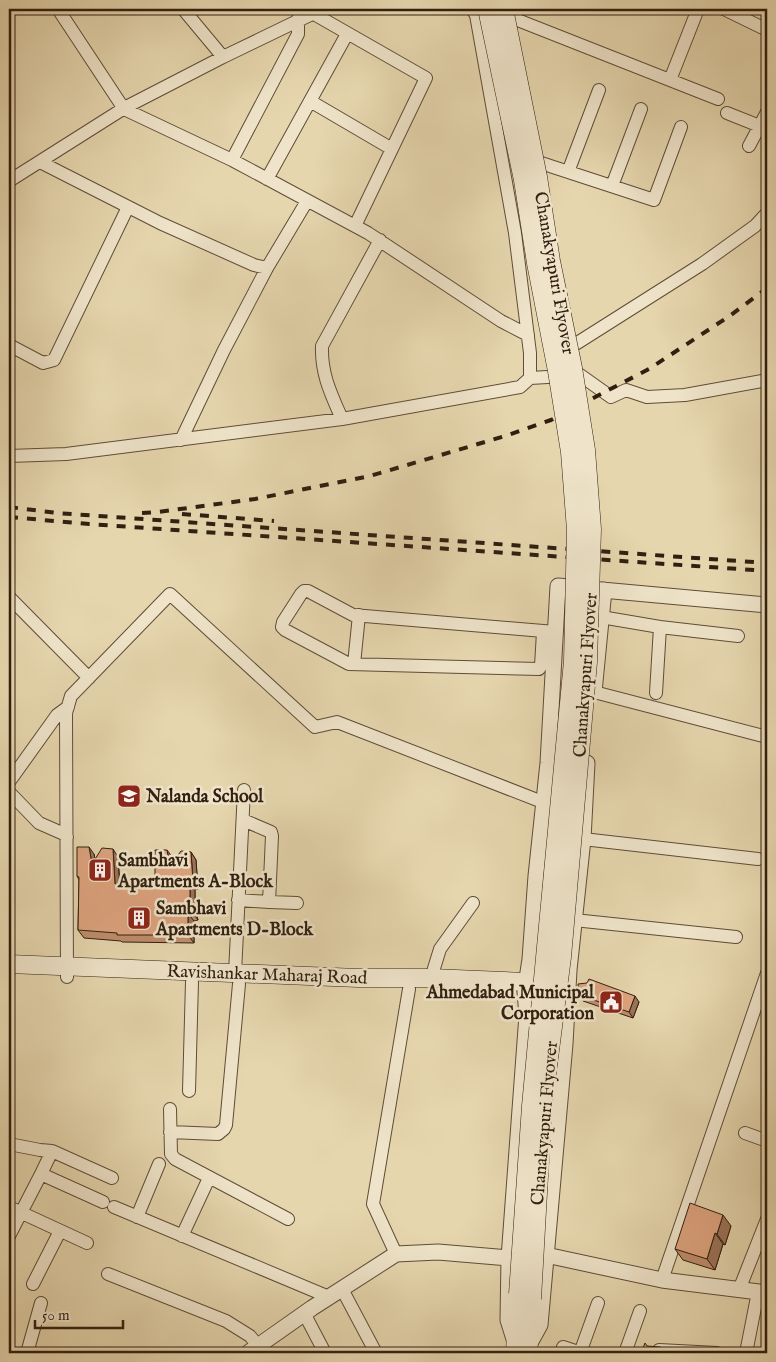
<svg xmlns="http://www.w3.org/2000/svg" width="776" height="1362" viewBox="0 0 776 1362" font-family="'IM FELL English',serif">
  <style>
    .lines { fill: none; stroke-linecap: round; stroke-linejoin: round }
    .minor-casing { stroke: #5e4d38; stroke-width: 14 }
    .tertiary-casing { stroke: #5e4d38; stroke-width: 17 }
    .secondary-casing { stroke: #301f10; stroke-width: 19 }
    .minor { stroke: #efe4ca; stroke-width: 12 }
    .tertiary { stroke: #efe4ca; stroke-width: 15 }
    .secondary { stroke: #efe4ca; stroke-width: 18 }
    .rail { stroke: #301f10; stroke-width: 4; stroke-dasharray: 9 9; stroke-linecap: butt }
    .secondary-bridge-casing { stroke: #301f10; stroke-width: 19; stroke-linecap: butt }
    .secondary-bridge { stroke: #efe4ca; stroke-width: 18 }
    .wall { fill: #bf8d6d; stroke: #301f10 }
    .shaded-wall { fill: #9b7359; stroke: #301f10 }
    .building { fill: #dea47f; stroke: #301f10 }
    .labels { text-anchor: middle; stroke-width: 5; stroke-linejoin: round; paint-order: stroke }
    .street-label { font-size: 18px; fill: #301f10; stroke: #efe4ca }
    .poi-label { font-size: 18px; font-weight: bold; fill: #301f10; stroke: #efe4ca; text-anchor: start }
  </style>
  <rect width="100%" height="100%" fill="#e6d6ae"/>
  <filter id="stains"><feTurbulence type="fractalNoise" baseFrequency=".004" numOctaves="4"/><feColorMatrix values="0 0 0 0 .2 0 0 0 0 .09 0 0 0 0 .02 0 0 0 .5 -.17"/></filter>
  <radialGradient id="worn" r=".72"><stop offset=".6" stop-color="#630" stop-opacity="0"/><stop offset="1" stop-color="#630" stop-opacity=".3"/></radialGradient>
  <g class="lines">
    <!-- minor casing -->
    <g class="minor-casing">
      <path id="minor" d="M58 9 124 109 232 160 368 233 501 321 528 335
        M183 9 223 57
        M724 9 767 30
        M307 10 426 78 355 226
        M515 19 718 99
        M670 80 698 9
        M310 101 392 149
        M727 113 767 129
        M749 146 767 112
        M232 160 298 34V19
        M40 162 160 223 254 265 267 268 307 201
        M541 163 654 200 681 127
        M568 172 599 90
        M267 179 347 34
        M9 181 126 107 223 57 312 14 317 9
        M612 186 641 109
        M9 345 43 363 54 360 128 207
        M574 345 702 264 755 226 767 213
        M580 375 611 397 626 390 647 397 685 395 767 380
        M530 378 565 376
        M342 419C331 394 321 374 322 346L380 240
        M181 440 224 350 267 268
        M9 456 66 454 342 419 520 387 530 378V353L515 233 476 15 472 9
        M9 597 89 678
        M601 617 660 627
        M543 632 541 666 539 669 349 664 285 630 282 627 283 622 301 594 304 591H308L353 615 555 632
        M354 664 359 615
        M594 692 763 736
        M656 693 660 627 738 636
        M9 782 57 715 68 707
        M9 792 39 823 64 834 67 837
        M583 839 758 859
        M238 900 269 902 272 836 271 832 243 820
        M269 902 297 903
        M574 920 736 937
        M235 973 244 790
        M67 977 66 713 71 696 170 594 315 727 337 722 545 803
        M431 978 440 949 473 903
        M189 1091 192 982
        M170 1109 171 1154 175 1159 288 1219
        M170 1132 218 1134 224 1129 226 1125 239 984
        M745 1133 767 1141
        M9 1144 40 1150 52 1151
        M41 1174 52 1151 112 1178
        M9 1207 87 1243
        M114 1207 329 1297
        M137 1217 159 1164
        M9 1236 41 1174 103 1202
        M182 1236 209 1178
        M396 1254 373 1204 409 989
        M108 1274 226 1321 250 1336 258 1346
        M662 1280 767 973
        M33 1284 60 1231
        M342 1289 376 1353
        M739 1290 767 1219
        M304 1313 325 1353
        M563 1347 581 1353
        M659 1350 717 1353
        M27 1353 41 1303
        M580 1353 598 1303
        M625 1353 640 1311
        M746 1353 758 1292"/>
    </g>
    <!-- tertiary casing -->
    <g class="tertiary-casing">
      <path id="tertiary" d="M594 692 604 590
        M546 1255 662 1280 767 1293
        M514 1339 508 1320 509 1258 527 1015 525 992 530 959 536 876 548 763 558 586 767 605
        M529 1345 540 1325 565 1044 569 970 583 839 587 763
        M248 1353 312 1308 396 1254 438 1252 509 1258"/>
    </g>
    <!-- secondary casing -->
    <g class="secondary-casing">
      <path id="secondary" d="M9 964 358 978H431L526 982
        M515 1353 518 1294
        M528 1353 532 1299"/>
    </g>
    <!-- minor -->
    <use href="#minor" class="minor"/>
    <!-- tertiary -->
    <use href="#tertiary" class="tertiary"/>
    <!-- secondary -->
    <use href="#secondary" class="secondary"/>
    <!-- rail -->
    <path class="rail" d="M9 507 57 513 767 563
      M142 513 158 512 255 499 370 476 505 436 551 420 649 369 731 315 767 288
      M182 514 274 521
      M9 517 89 524 767 571"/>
    <!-- secondary-bridge casing -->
    <g class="secondary-bridge-casing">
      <path id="secondary-bridge" d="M487 9 523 180 536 263 557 371 570 452 576 530 573 661 531 1106 518 1294
        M504 9 538 177 551 261 573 368 586 450 592 529 588 662 562 957 543 1104 532 1299"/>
    </g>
    <!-- secondary-bridge -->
    <use href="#secondary-bridge" class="secondary-bridge"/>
  </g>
  <!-- wall -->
  <path class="wall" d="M191 852 196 860 198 889H195V910L198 920 194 921V943L122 942 121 941 84 938 78 930 79 880 77 876 94 854 95 859 118 857 120 884 155 886 173 858V861Z
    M579 995 639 1002 633 1018 583 1001Z
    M731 1226 725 1245 723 1244 715 1270 683 1260 675 1249Z"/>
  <!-- shaded-wall -->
  <path class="shaded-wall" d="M89 847 94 854 97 872 92 864Z
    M113 849 118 857 120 892 115 884Z
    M167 850 173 858 175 874 170 866Z
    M191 852 196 860 198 889 193 882Z
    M190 882 195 889V910L198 920 192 912 190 902Z
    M188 913 194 921V943L188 935Z
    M635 996 639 1002 633 1018 629 1012Z
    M723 1215 731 1226 725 1245 717 1234Z
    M715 1233 723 1244 715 1270 707 1259Z"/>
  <!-- building -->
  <path class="building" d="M77 847H89L92 864 102 848 113 849 115 884 155 886V850H167L170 866 181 851 191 852 193 882H190V902L192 912 188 913V935H117V933L78 930 79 877 77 876Z
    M589 979 635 996 629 1012 579 995 578 984 587 983Z
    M690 1203 723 1215 717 1234 715 1233 707 1259 675 1249Z
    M645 1343 647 1346 660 1347 675 1353H641Z
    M682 1349 696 1353H681Z"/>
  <!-- icons -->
  <defs>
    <g id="school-square" transform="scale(1.25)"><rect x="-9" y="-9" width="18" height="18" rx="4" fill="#8f2418" stroke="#efe4ca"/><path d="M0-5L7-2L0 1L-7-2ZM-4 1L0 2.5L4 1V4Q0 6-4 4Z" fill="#fff"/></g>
    <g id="building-square" transform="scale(1.25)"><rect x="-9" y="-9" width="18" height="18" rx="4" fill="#8f2418" stroke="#efe4ca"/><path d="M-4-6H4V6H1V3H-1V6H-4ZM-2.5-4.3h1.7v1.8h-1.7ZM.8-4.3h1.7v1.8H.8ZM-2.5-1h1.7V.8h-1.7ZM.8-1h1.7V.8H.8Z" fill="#fff"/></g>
    <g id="civic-square" transform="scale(1.25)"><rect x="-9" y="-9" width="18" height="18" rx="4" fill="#8f2418" stroke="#efe4ca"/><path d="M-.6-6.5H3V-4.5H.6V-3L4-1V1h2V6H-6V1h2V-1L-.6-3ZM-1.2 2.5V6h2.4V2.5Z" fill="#fff"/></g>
  </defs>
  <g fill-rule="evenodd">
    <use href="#school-square" x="129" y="796"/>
    <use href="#building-square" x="100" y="870"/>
    <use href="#building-square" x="139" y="918"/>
    <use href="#civic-square" x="611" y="1002"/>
  </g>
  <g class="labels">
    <!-- street labels -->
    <g class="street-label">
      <text transform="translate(555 273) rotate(80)" y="6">Chanakyapuri Flyover</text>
      <text transform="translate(585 675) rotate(-86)" y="6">Chanakyapuri Flyover</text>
      <text transform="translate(267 974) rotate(2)" y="6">Ravishankar Maharaj Road</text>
      <text transform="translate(544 1123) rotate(-85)" y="6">Chanakyapuri Flyover</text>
    </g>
    <!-- poi labels -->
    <g class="poi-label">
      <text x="146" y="802">Nalanda School</text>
      <text x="118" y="866">Sambhavi<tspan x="118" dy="21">Apartments A-Block</tspan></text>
      <text x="156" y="914">Sambhavi<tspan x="156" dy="21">Apartments D-Block</tspan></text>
      <text x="594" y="998" text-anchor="end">Ahmedabad Municipal<tspan x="594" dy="21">Corporation</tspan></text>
    </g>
  </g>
  <!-- margin -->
  <rect width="776" height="1362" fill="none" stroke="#e6d6ae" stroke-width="30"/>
  <rect x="10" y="10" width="756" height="1342" fill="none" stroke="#301f10" stroke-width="2.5"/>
  <rect x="15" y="15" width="746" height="1332" fill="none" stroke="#301f10"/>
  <!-- scale -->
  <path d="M35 1320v8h88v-8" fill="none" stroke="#301f10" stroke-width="2.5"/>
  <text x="42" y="1320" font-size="15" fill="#301f10" stroke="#efe4ca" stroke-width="4" paint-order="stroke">50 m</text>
  <rect width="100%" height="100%" filter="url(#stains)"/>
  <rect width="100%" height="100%" fill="url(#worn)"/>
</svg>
